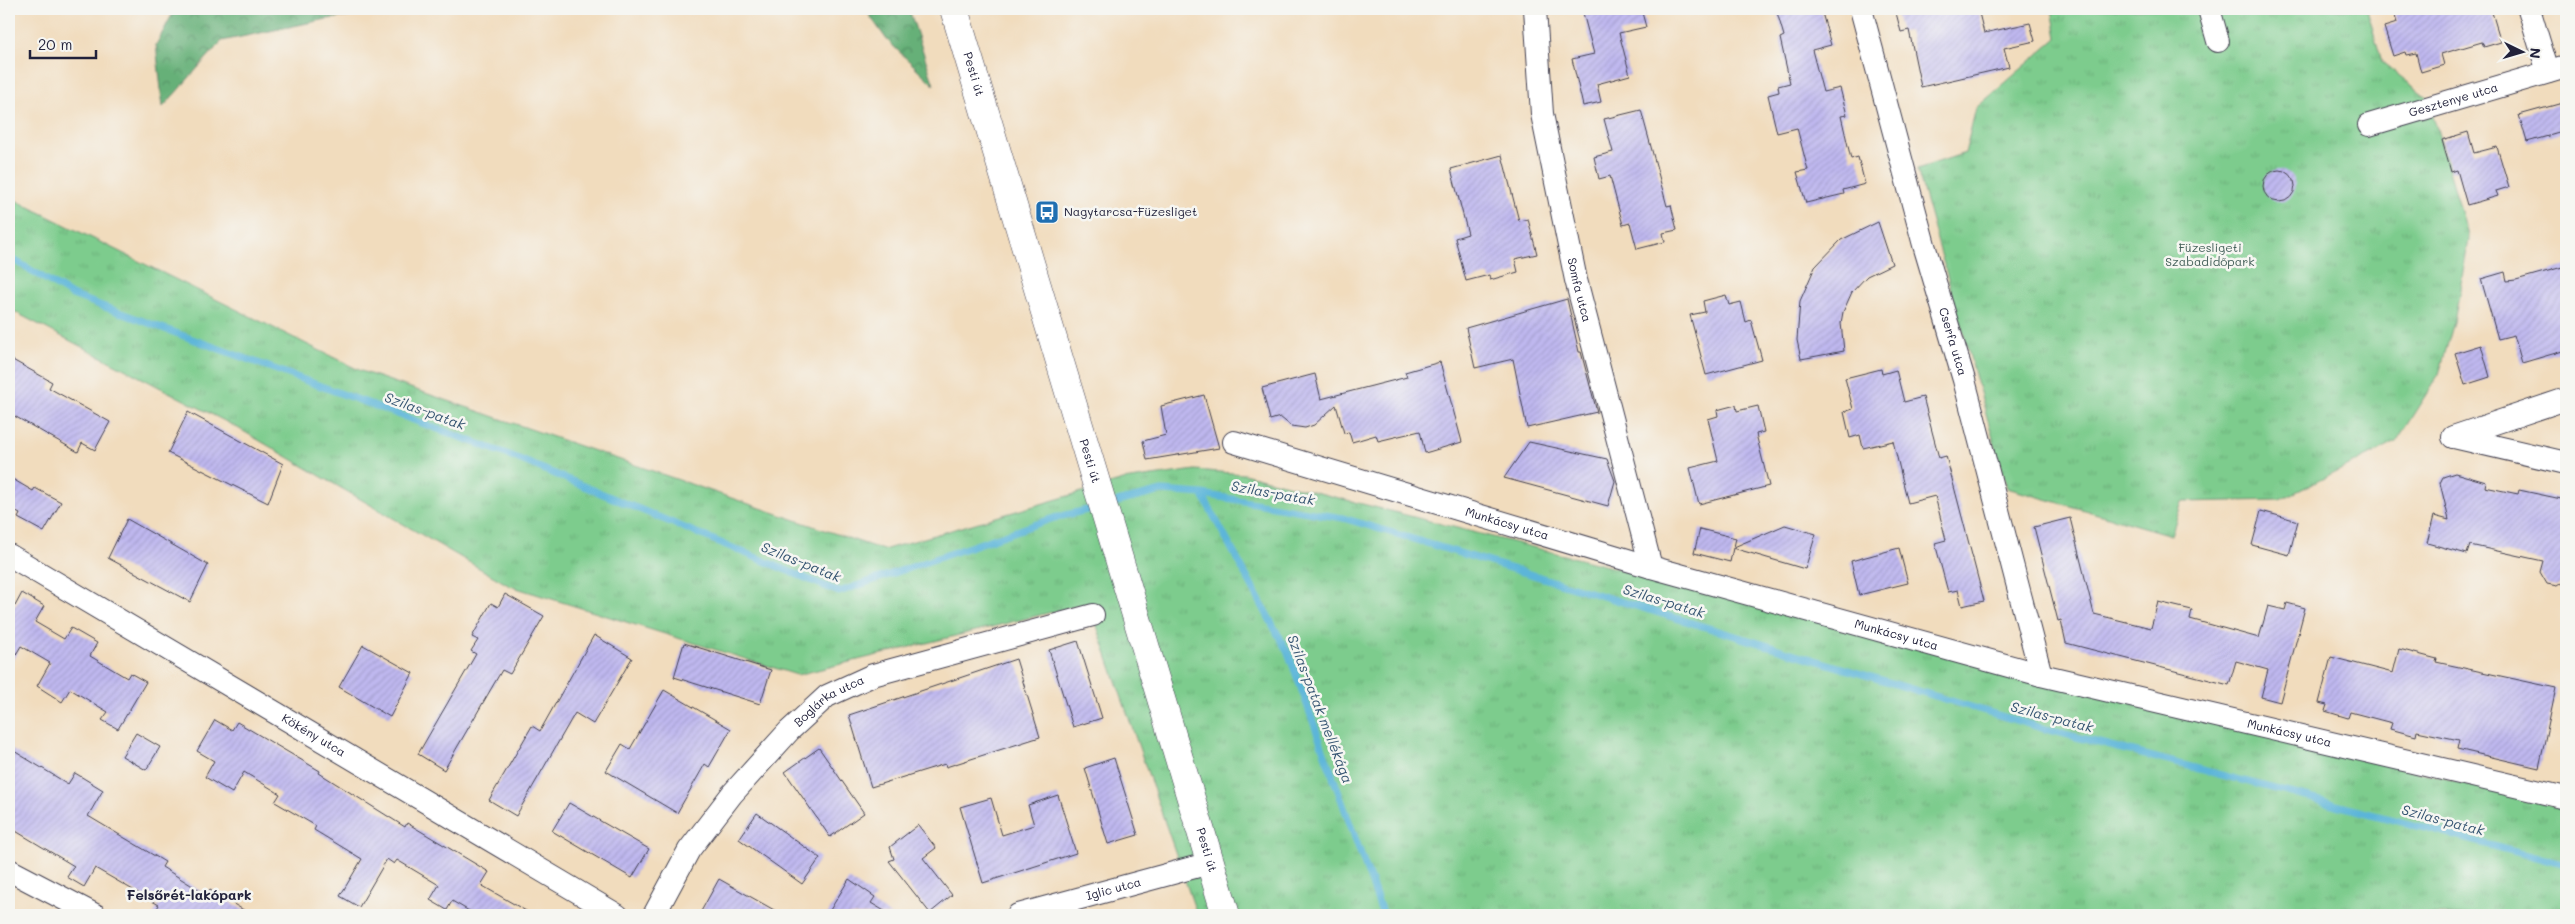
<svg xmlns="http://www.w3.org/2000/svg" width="2575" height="924" viewBox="0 0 2575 924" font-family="Mali,sans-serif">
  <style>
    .grass { fill: url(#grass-tufts); stroke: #507764 }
    .forest { fill: url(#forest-crowns); stroke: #44695a }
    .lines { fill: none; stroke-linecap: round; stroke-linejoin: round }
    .stream { stroke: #5cb5d9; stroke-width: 7 }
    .building { fill: url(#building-hatch) }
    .street-casing { stroke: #413e4e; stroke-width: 24 }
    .secondary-casing { stroke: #413e4e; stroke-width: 29 }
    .street { stroke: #fff; stroke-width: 22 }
    .secondary { stroke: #fff; stroke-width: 28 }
    .labels { text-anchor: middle; stroke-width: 5; stroke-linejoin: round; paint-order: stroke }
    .street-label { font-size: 12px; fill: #22223b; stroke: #f6f6f2 }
    .poi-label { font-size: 12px; fill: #22223b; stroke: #f6f6f2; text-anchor: start }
    .park-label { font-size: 12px; fill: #425e58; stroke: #f6f6f2 }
    .water-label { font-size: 14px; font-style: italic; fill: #365572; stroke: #f6f6f2 }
    .neighbourhood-label { font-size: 14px; font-weight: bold; fill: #22223b; stroke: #f6f6f2 }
  </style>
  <defs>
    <pattern id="grass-tufts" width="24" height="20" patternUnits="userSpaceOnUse" patternTransform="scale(1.25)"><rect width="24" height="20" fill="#7dcc8d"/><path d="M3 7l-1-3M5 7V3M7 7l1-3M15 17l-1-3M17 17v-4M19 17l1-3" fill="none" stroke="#6caf7b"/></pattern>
    <pattern id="forest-crowns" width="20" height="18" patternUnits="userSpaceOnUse" patternTransform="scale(1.25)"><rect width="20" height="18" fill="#66b078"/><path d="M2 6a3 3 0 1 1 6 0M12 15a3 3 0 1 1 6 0" fill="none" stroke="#548f64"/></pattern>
    <pattern id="building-hatch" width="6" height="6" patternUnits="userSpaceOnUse" patternTransform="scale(1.25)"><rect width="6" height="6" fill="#bfb8ef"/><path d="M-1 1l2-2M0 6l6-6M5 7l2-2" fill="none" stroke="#a49ece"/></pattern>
  </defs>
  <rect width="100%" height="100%" fill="#f6f6f2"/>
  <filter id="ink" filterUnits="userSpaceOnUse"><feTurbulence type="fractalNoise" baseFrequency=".02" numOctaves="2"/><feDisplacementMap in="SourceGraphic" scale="10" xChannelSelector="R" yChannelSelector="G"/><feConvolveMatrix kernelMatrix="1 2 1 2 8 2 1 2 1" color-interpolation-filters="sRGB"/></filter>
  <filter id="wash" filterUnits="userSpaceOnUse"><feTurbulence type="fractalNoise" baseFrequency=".0096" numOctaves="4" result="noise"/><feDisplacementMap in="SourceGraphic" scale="20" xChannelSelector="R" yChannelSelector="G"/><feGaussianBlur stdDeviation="1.12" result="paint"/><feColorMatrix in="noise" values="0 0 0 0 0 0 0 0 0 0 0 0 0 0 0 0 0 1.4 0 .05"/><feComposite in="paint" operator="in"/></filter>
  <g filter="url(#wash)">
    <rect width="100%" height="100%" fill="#f1dcbd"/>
    <!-- grass -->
    <path class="grass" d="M2052 9H2367L2382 62 2428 98 2469 239 2454 322 2439 374 2396 442 2280 500 2182 502 2171 535 2007 488 1917 169 1965 153 1976 108 2057 38Z
      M9 197 361 371 883 550 1123 480 1195 470 1244 474 2566 809V915H1197L1089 603 797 675 510 586 236 427 9 309Z"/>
    <!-- forest -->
    <path class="forest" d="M175 9H419L327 19 222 41 163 107 156 45Z
      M865 9H909L934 85 887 40Z"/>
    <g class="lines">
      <!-- stream -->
      <path class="stream" d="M9 257 72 295 509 455 839 592 1054 518 1099 507
        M1202 494 1289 655 1383 915
        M1109 504 1162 491 1202 494 1343 518 2038 727 2566 865"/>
    </g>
    <g id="blocks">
      <!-- building -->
      <path class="building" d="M1582 9H1641L1646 27 1619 33 1630 75 1597 84 1601 102 1583 106 1572 59 1594 54Z
        M1776 9H1821L1831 45 1812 50 1823 92 1840 88 1847 115 1841 116 1851 159 1858 157 1865 184 1843 190 1844 194 1806 203 1797 172 1808 170 1797 128 1777 133 1768 95 1779 92 1778 86 1790 83 1780 38 1784 36Z
        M1895 9H1978L1984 33 2030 23 2035 41 2004 48 2009 67 1921 87 1909 30 1901 32Z
        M2393 9H2491L2501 42 2484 47 2482 42 2441 54 2444 65 2421 72 2416 53 2406 55 2405 52 2393 56 2384 27 2397 23Z
        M2566 102V131L2527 142 2519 115Z
        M1641 110 1667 206 1671 205 1677 230 1663 233 1665 242 1637 249 1630 223 1623 225 1610 176 1599 179 1594 157 1613 152 1604 119Z
        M2468 132 2474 153 2497 147 2509 187 2496 191 2498 196 2467 205 2457 170 2451 172 2442 140Z
        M1502 155 1519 221 1528 219 1537 254 1515 259 1518 272 1490 280 1489 275 1466 281 1455 238 1468 234 1451 169Z
        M2263 186a16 16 0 1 1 32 0a16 16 0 1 1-32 0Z
        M1878 222 1892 264 1867 276 1852 292 1843 312 1841 323 1844 351 1801 359 1797 340 1800 301 1815 267 1841 240Z
        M2566 266V350L2522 363 2514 335 2498 339 2481 279 2505 272 2507 281 2516 280Z
        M1726 295 1729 305 1741 302 1746 322 1751 320 1762 360 1706 375 1690 315 1705 312 1703 301Z
        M1567 299 1579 352H1581L1597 412 1527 428 1513 359 1475 368 1466 328Z
        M2481 345 2490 377 2465 385 2455 353Z
        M9 358 52 382 49 388 110 422 95 450 82 443 78 452 9 413Z
        M1440 362 1462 442 1425 453 1420 431 1378 441 1376 435 1352 442 1349 432 1344 433 1336 405 1314 425 1305 428 1291 426 1280 417 1270 420 1262 388 1315 374 1321 399 1407 377 1405 372Z
        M1881 369 1882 374 1896 370 1904 402 1923 397 1939 458 1946 456 1984 601 1962 606 1958 590 1948 592 1935 543 1946 540 1935 496 1908 503 1893 441 1863 448 1860 435 1850 438 1844 412 1853 409 1845 378Z
        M1204 395 1219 448 1147 460 1143 441 1166 435 1161 406Z
        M1736 405 1737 411 1758 406 1764 432 1756 434 1769 486 1699 504 1690 468 1718 461 1708 419 1718 416 1717 410Z
        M188 412 283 464 268 503 168 453Z
        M1529 442 1607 459 1615 481 1608 506 1504 478Z
        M2455 473 2486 482 2485 487 2518 494 2519 490 2566 500V580L2557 586 2547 584 2540 572 2543 561 2470 545 2467 554 2427 543 2434 516 2449 520 2440 483 2443 477Z
        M9 477 33 491 35 488 61 502 44 532 18 518 20 514 9 508Z
        M2261 511 2298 521 2289 555 2252 545Z
        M2070 518 2094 614 2151 628 2158 602 2192 610 2190 619 2259 638 2268 606 2285 610 2287 603 2305 608 2280 702 2261 697 2268 670 2236 661 2229 685 2066 643 2061 620 2058 621 2034 527Z
        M127 519 208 565 190 602 108 558Z
        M1785 525 1816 534 1805 569 1733 548 1730 562 1694 553 1700 529 1736 538 1734 547Z
        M1899 548 1908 583 1859 595 1851 561Z
        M22 593 44 606 35 622 64 639 71 628 97 643 90 656 127 678 130 673 146 682 118 729 102 720 108 712 70 689 62 702 37 686 50 663 21 646 9 666V602L15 606Z
        M505 594 544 616 510 674 502 670 444 770 418 754 476 654 471 651 478 640 472 637 491 603 498 607Z
        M594 635 632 658 593 724 575 713 516 816 489 800 532 726 540 731Z
        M1078 641 1102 718 1073 727 1049 650Z
        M684 643 771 670 760 704 674 677Z
        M363 645 413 673 390 717 339 687Z
        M2399 649 2437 659 2436 662 2556 688 2539 768 2457 749 2459 740 2417 731 2416 736 2390 729 2392 723 2350 712 2348 718 2325 711 2327 705 2319 703 2331 657 2393 673Z
        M1016 659 1040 737 946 767 945 764 871 787 849 715Z
        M664 690 731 729 709 767 705 764 677 813 606 771 622 744 630 749Z
        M215 720 232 730 237 722 320 771 319 773 405 827 407 823 489 872 481 885 533 915H476L452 901 447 910 430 900 439 885 397 860 394 864 387 859 359 907 340 896 362 859 314 830 316 826 275 802 280 794 244 772 232 793 205 777 214 761 197 751Z
        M136 733 160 747 146 770 122 756Z
        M9 748 68 784 75 773 103 790 88 816 165 862 162 867 207 895 210 890 252 915H153L159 905 95 868 84 887 67 877 74 866 9 827Z
        M819 748 864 813 830 837 785 772Z
        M1114 758 1138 835 1108 844 1085 768Z
        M1058 795 1076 853 983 883 960 807 991 798 1002 835 1034 825 1028 805Z
        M569 803 649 849 632 878 552 831Z
        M757 813 820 858 802 884 739 839Z
        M918 825 936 848 923 858 952 895 930 913 889 861 894 859 890 847Z
        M719 879 783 915H699Z
        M849 879 875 897 871 903 891 915H827Z"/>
    </g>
  </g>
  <g filter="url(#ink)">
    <use href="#blocks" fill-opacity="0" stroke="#413e4e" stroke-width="1"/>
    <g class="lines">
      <!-- street casing -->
      <g class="street-casing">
        <g id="street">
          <path id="s1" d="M1535 9 1542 114 1576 280 1651 567"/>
          <path id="s2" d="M1861 9 1924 245 1964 380 2041 675"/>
          <path d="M2209 9 2218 41"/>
          <path d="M2529 9 2548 72"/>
          <path id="s3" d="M2369 125 2566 67"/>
          <path d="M2453 437 2566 399"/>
          <path d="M2454 437 2566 463"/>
          <path id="s4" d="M1234 442 1651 567 2041 675 2566 798"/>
          <path id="s5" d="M9 555 617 915"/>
          <path d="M9 870 95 915"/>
          <path id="s6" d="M654 915 689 850 732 794 789 731 827 696 873 675 1093 615"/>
          <path id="s7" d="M1018 915 1210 863"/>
        </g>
      </g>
      <!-- secondary casing -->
      <g class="secondary-casing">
        <g id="secondary">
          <path id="s8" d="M954 9 1226 915"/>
        </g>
      </g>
      <!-- street -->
      <use href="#street" class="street"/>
      <!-- secondary -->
      <use href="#secondary" class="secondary"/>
    </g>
  </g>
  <!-- icons -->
  <defs>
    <g id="bus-square" transform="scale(1.25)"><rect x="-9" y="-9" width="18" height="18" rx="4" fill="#1f6fb2" stroke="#f6f6f2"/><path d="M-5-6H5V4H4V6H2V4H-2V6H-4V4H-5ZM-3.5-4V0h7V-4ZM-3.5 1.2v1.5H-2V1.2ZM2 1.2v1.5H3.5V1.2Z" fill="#fff"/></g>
  </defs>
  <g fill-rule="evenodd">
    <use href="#bus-square" x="1047" y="212"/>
  </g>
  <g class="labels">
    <!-- street labels -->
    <g class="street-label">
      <text dy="4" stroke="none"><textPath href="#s8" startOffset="68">Pesti út</textPath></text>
      <text dy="4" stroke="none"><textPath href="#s3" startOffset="88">Gesztenye utca</textPath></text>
      <text dy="4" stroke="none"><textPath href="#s1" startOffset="285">Somfa utca</textPath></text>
      <text dy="4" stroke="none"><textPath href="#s2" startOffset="345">Cserfa utca</textPath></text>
      <text dy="4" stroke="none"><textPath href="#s8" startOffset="472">Pesti út</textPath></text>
      <text dy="4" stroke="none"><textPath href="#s4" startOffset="285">Munkácsy utca</textPath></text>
      <text dy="4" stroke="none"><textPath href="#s4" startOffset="690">Munkácsy utca</textPath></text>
      <text dy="4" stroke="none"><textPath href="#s6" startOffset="280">Boglárka utca</textPath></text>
      <text dy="4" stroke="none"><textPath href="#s4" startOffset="1095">Munkácsy utca</textPath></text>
      <text dy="4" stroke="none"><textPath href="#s5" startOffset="354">Kökény utca</textPath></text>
      <text dy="4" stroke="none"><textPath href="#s8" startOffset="878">Pesti út</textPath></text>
      <text dy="4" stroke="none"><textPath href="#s7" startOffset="99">Iglic utca</textPath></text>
    </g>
    <!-- poi labels -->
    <g class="poi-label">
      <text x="1064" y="216">Nagytarcsa-Füzesliget</text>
    </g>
    <!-- park labels -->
    <g class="park-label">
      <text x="2210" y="252">Füzesligeti<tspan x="2210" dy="14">Szabadidőpark</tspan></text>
    </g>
    <!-- water labels -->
    <g class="water-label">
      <text transform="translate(425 411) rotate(20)" y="5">Szilas-patak</text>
      <text transform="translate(1273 493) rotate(10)" y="5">Szilas-patak</text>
      <text transform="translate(801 562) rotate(22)" y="5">Szilas-patak</text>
      <text transform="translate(1664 601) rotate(17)" y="5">Szilas-patak</text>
      <text transform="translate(1320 709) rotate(69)" y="5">Szilas-patak mellékága</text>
      <text transform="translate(2052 717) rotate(15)" y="5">Szilas-patak</text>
      <text transform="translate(2443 820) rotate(15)" y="5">Szilas-patak</text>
    </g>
    <!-- neighbourhood labels -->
    <g class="neighbourhood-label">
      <text x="189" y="900">Felsőrét-lakópark</text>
    </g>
  </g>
  <!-- margin -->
  <rect width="2575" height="924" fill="none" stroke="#f6f6f2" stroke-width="30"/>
  <!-- north arrow -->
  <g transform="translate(2522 52) rotate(95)" stroke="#f6f6f2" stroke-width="4" paint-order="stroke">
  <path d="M0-4L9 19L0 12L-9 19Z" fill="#22223b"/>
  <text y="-8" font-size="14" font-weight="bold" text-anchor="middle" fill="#22223b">N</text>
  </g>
  <!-- scale -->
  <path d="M30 50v8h66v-8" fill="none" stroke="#22223b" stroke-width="2.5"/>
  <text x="38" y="50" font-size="15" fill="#22223b" stroke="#f6f6f2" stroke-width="4" paint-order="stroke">20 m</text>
</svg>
